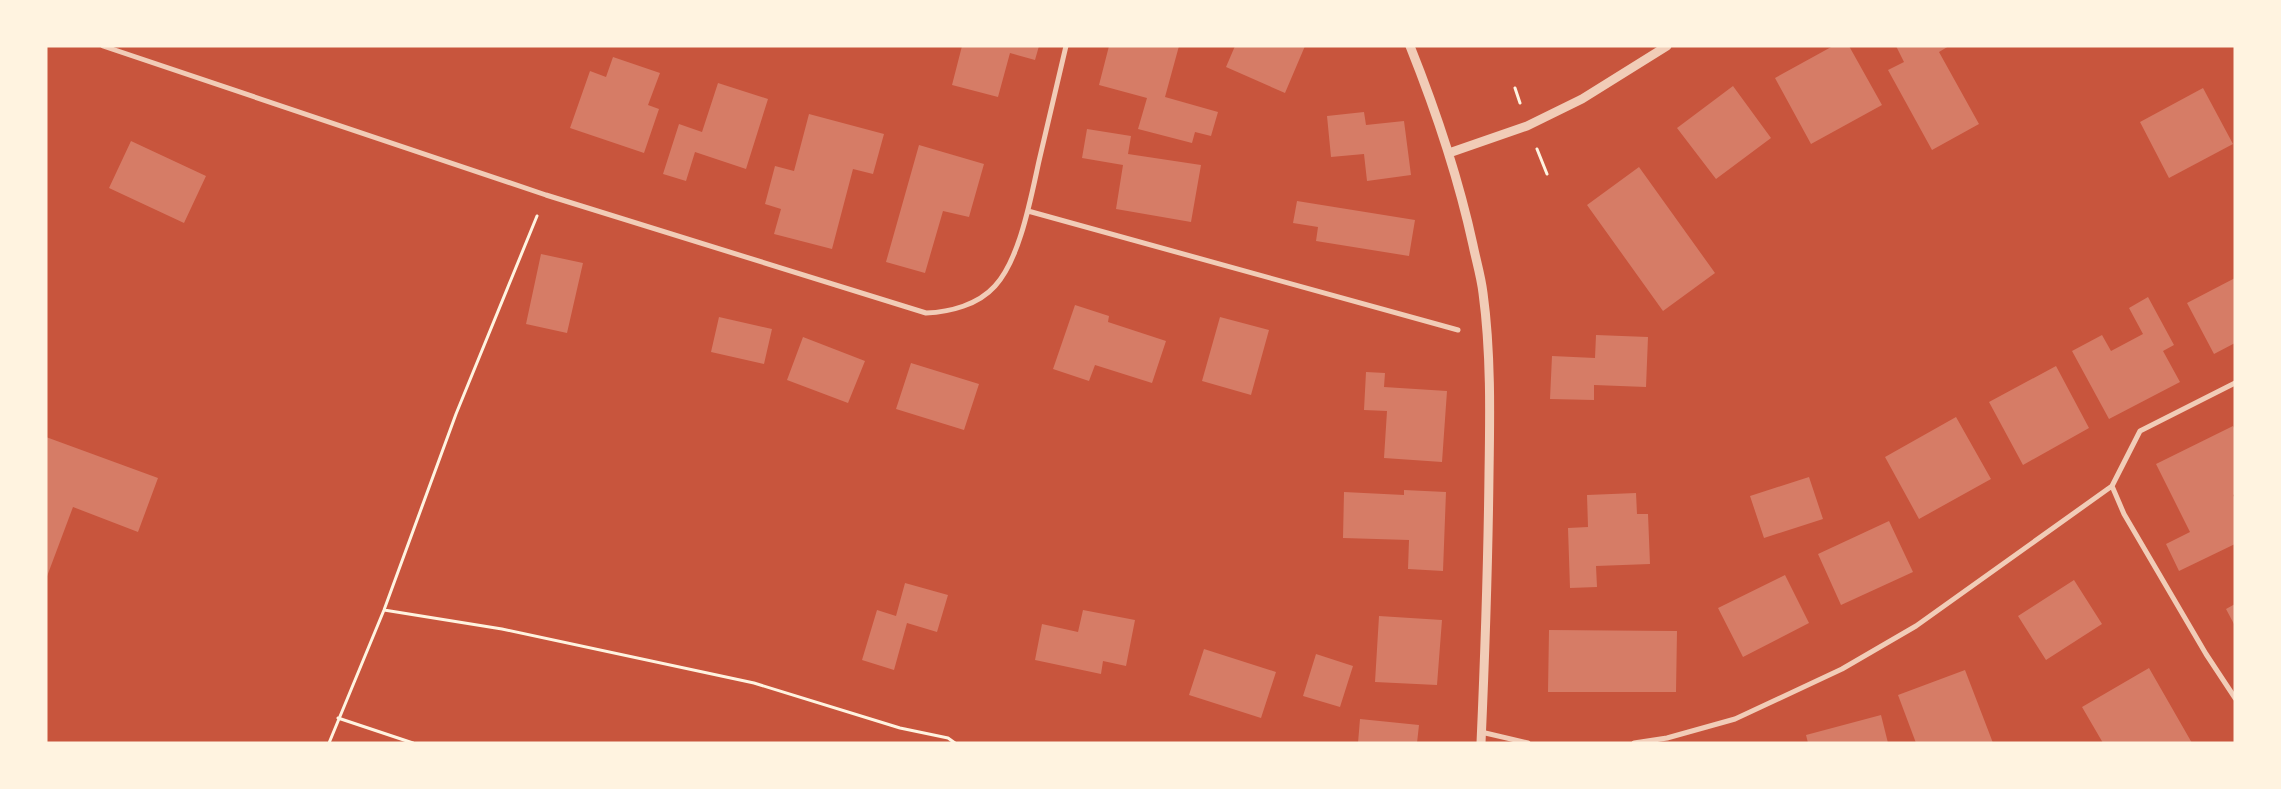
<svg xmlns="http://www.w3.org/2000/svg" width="2281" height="789" viewBox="0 0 2281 789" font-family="'PT Sans Narrow',sans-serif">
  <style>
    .building { fill: #d67c66 }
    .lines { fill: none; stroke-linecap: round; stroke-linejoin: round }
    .path { stroke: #fff3e0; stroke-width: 3 }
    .minor { stroke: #f1ccb7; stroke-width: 5 }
    .tertiary { stroke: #f1ccb7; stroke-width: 9 }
  </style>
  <rect width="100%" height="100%" fill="#c8553d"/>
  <!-- building -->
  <path class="building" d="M962 46H1039L1035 60 1010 53 998 97 952 85Z
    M1109 46H1179L1165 97 1218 112 1211 136 1195 132 1192 143 1138 129 1147 98 1099 85Z
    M1235 46H1305L1285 93 1226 67Z
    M1833 46H1849L1882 105 1811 144 1775 78Z
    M1896 46H1949L1939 52 1979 124 1932 150 1888 70 1904 62Z
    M613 57 660 73 648 105 659 109 644 153 570 128 590 71 606 77Z
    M718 83 768 99 746 169 695 152 686 181 663 174 679 124 702 132Z
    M1733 86 1771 138 1716 179 1677 128Z
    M2203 88 2233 144 2169 178 2140 122Z
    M1364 112 1366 125 1404 121 1411 175 1367 181 1364 154 1331 157 1327 116Z
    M809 114 884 134 873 174 853 169 832 249 774 234 781 209 765 204 775 166 794 171Z
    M1087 129 1131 136 1128 154 1201 165 1191 222 1116 209 1123 165 1082 158Z
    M131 141 206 176 184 223 109 188Z
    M919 145 984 164 969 217 943 211 925 273 886 262Z
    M1639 167 1715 273 1663 311 1587 205Z
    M1297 201 1415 220 1409 256 1316 241 1318 227 1293 223Z
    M541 254 583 263 567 333 526 324Z
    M2235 278V343L2214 354 2187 303Z
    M2148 297 2174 345 2163 351 2180 382 2109 419 2072 351 2102 335 2111 351 2143 334 2129 308Z
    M1075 305 1109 316 1108 322 1166 341 1152 383 1095 365 1089 381 1053 369Z
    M719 317 772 329 764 364 711 352Z
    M1220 317 1269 330 1251 395 1202 381Z
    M1596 335 1648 337 1646 387 1594 385V400L1550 399 1552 356 1595 358Z
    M803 337 865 361 848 403 787 380Z
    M911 363 979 384 964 430 896 409Z
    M2056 366 2089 428 2023 465 1989 402Z
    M1366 372 1385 373 1384 387 1447 391 1442 462 1384 458 1387 411 1364 410Z
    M1956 417 1991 479 1919 519 1885 457Z
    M2233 426 2235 430V494L2233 495 2235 499V544L2179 571 2166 544 2190 532 2156 464Z
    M46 437 158 478 138 532 73 507 46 579Z
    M1809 477 1823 519 1764 538 1750 496Z
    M1404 490 1446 492 1443 571 1408 569 1409 540 1343 538 1344 492 1404 495Z
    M1636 493 1637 514H1648L1650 564 1596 566 1597 587 1570 588 1568 528 1588 527 1587 495Z
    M1889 521 1913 572 1841 605 1818 554Z
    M1785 575 1809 623 1743 657 1718 608Z
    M2074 580 2102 624 2046 660 2018 616Z
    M905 583 948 595 937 632 907 623 894 670 862 660 877 610 896 616Z
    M2235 604V626L2226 609Z
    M1083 610 1135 620 1126 666 1103 661 1101 674 1035 660 1042 624 1078 632Z
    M1379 616 1442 620 1437 685 1375 682Z
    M1549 630 1677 631 1676 692H1548Z
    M1204 649 1276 672 1261 718 1189 695Z
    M1316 654 1353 666 1340 707 1303 696Z
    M2149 668 2192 743H2103L2082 707Z
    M1965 670 1993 743H1916L1898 695Z
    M1881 715 1888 743H1808L1806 735Z
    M1360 719 1419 725 1417 743H1358Z"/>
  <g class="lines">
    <!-- path -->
    <path class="path" d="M1515 88 1520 103
      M1537 149 1547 174
      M384 610 502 629 754 683 900 728 948 738 955 743
      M338 718 413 743
      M329 743 384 610 456 414 537 216"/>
    <!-- minor -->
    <path class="minor" d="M103 46 546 195 926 313C950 312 978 305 995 286 1020 259 1031 197 1039 161 1048 123 1057 85 1066 46
      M1028 211 1458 330
      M2112 486 2124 514 2206 654 2235 698
      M1481 732 1528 743
      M1634 743 1667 738 1735 719 1842 669 1916 626 2112 486 2140 431 2235 383"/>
    <!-- tertiary -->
    <path class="tertiary" d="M1410 46C1436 111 1458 176 1473 245 1476 260 1481 276 1483 293 1491 352 1490 414 1489 474 1488 564 1485 653 1481 743
      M1449 153 1527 126 1582 99 1667 46"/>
  </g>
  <!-- border -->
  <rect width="2281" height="789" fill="none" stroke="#fff3e0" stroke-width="95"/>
</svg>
